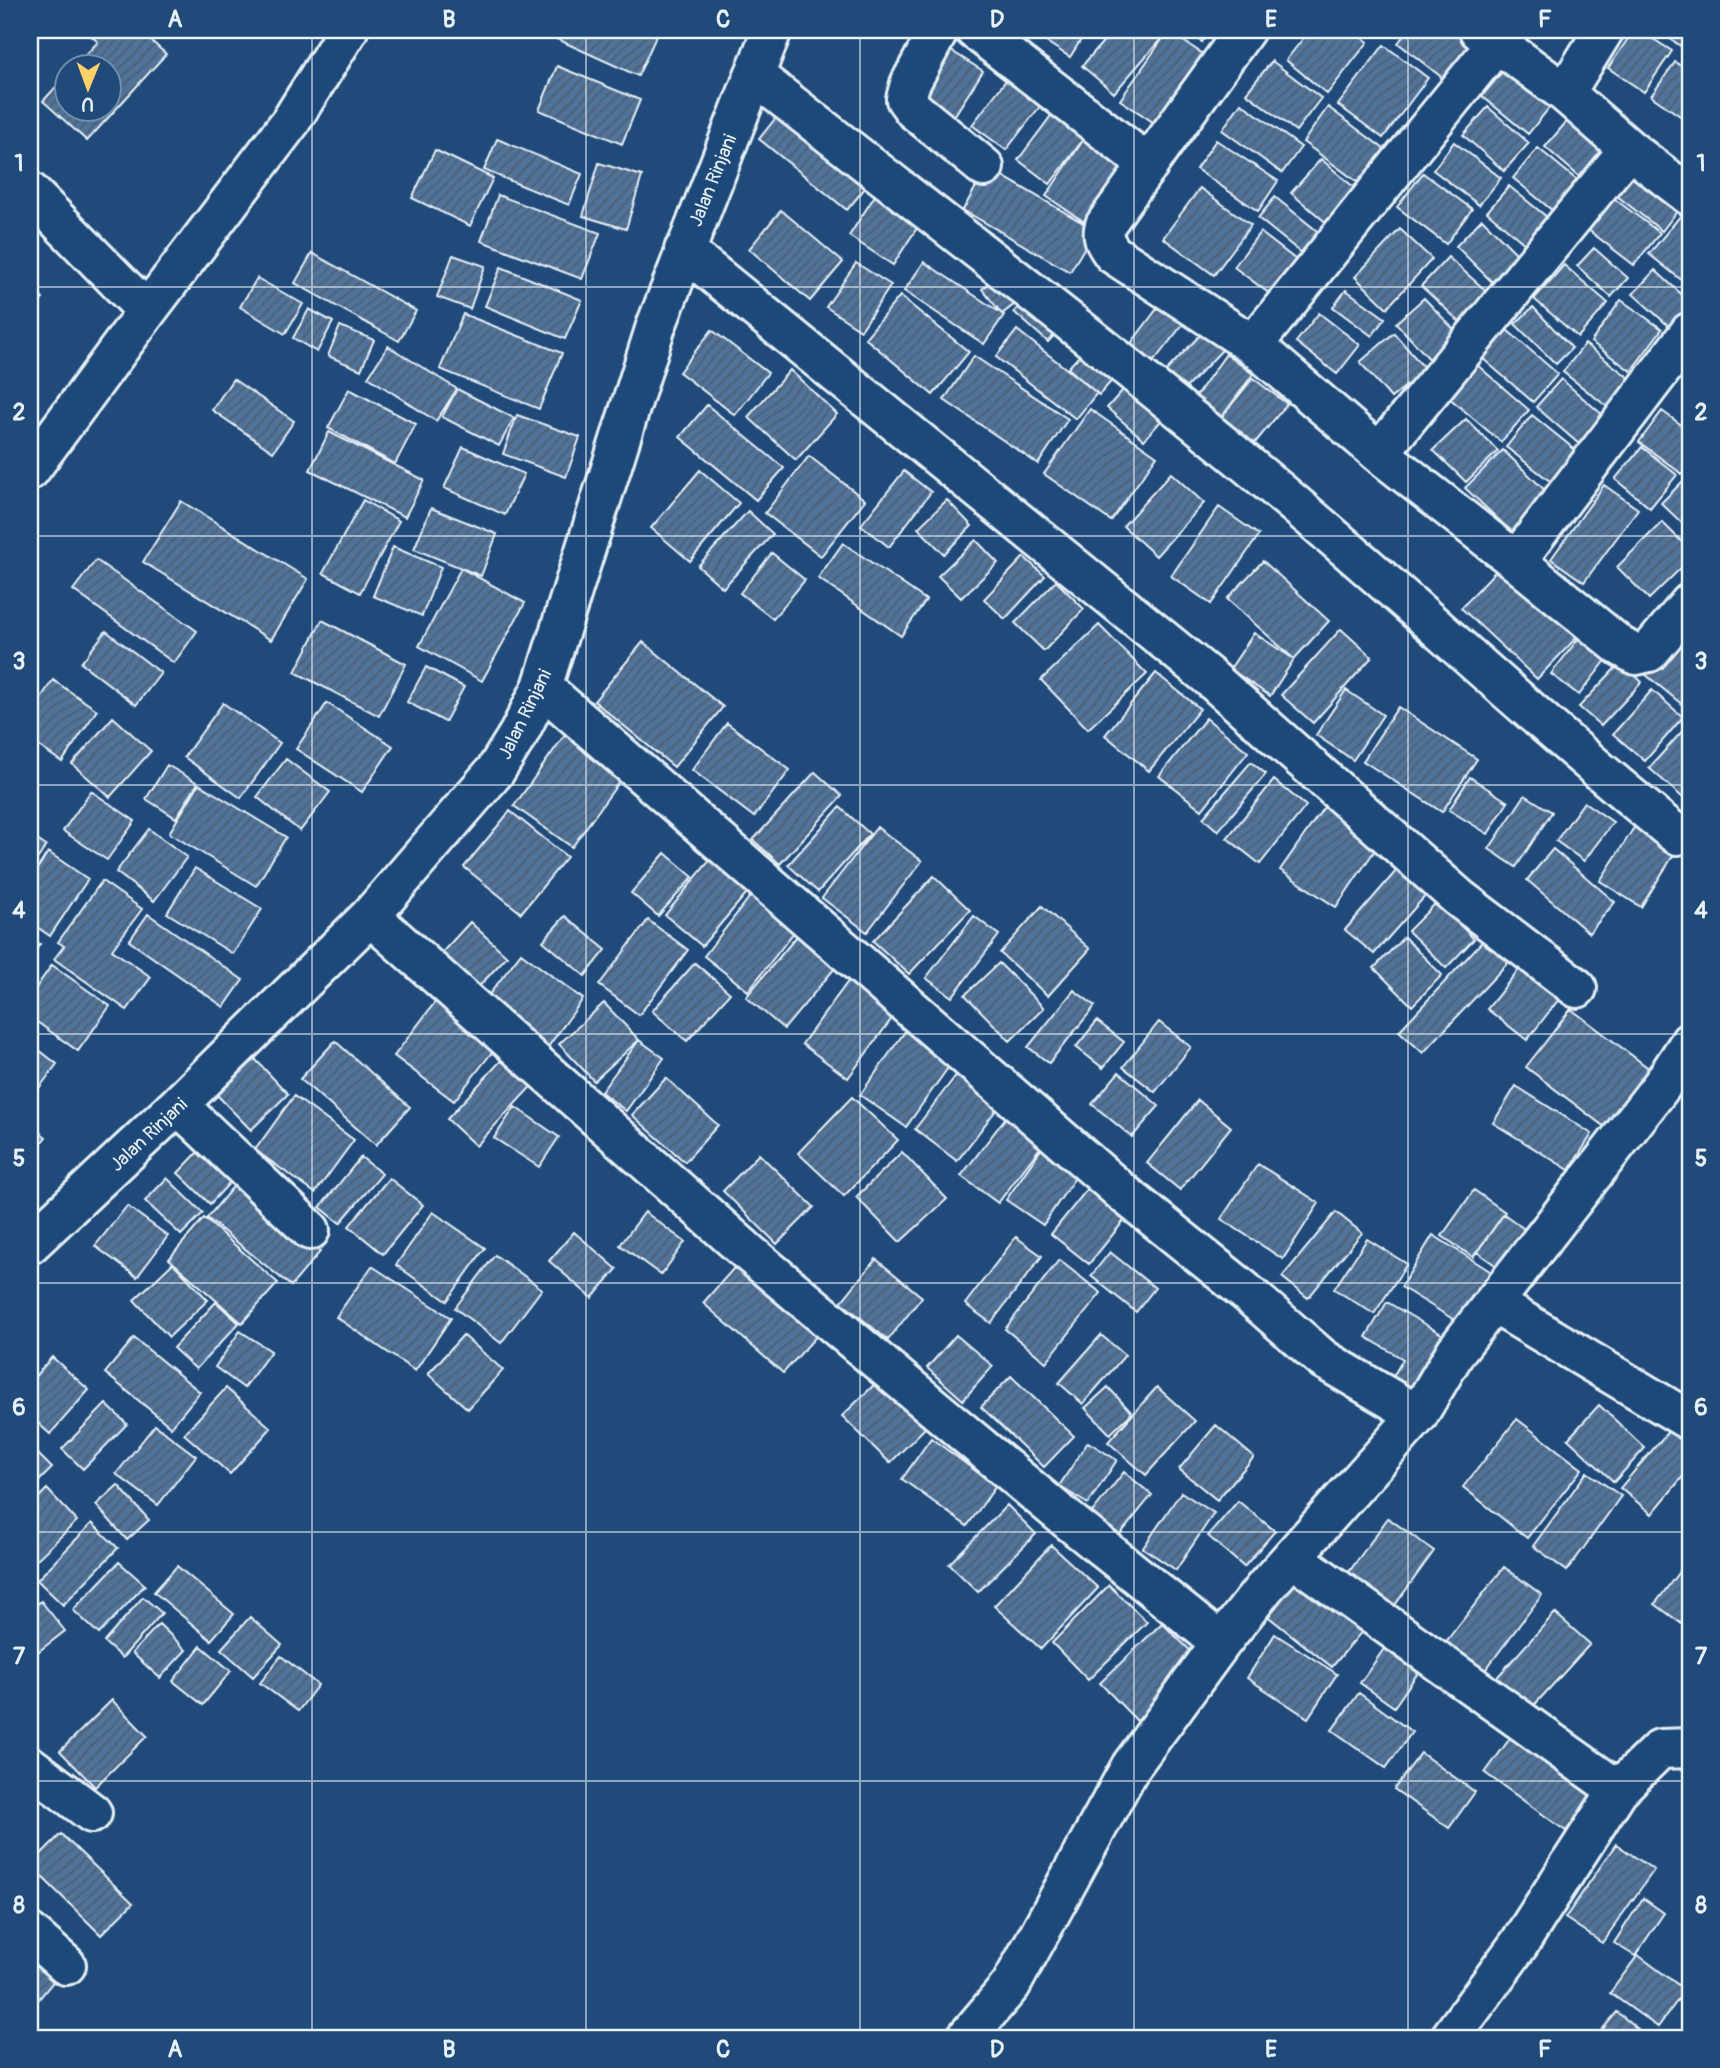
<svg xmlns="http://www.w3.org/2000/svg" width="1720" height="2068" viewBox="0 0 1720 2068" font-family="Pangolin,sans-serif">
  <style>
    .building { fill: url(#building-hatch); stroke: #e8f1f8; stroke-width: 2 }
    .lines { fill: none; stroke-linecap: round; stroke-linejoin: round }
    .minor-casing { stroke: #e8f1f8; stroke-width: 44 }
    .minor { stroke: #1f4a7a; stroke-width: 38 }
    .grid { fill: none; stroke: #e8f1f8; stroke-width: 2; stroke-opacity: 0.55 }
    .labels { text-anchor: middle; stroke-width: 5; stroke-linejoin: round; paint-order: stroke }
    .street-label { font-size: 19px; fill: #e8f1f8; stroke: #1f4a7a }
    .neatline { fill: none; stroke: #e8f1f8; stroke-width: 2.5 }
    .grid-label { font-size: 23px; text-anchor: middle; font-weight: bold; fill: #e8f1f8 }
  </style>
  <defs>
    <pattern id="building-hatch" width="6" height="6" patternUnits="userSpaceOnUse" patternTransform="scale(1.75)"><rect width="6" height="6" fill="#517399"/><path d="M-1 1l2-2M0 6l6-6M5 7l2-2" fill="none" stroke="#4c5e72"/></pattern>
  </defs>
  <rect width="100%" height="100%" fill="#1f4a7a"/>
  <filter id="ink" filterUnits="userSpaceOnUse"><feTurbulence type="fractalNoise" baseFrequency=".0143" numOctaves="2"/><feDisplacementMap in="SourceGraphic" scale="14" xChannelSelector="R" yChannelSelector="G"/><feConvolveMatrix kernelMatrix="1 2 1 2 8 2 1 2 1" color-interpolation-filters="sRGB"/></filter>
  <g filter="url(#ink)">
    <!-- building -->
    <path class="building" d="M85 30H139L166 54 87 141 43 101 66 76V108H108V66H75L98 42Z
      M537 30H659L638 76Z
      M1041 30H1087L1070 57 1037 36Z
      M1113 30 1168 31 1114 93 1082 66Z
      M1185 30H1211L1202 42Z
      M1310 30H1353L1368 42 1327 94 1286 60Z
      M1408 30H1454L1472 43 1444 79 1398 43Z
      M1634 30H1639L1672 51 1644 92 1608 68Z
      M1658 30H1690V36L1682 47Z
      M1168 31 1206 56 1159 126 1120 100Z
      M939 43 983 71 951 121 907 92Z
      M1384 45 1428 78 1383 138 1338 105Z
      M1513 59 1559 96 1528 134 1482 96Z
      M1272 61 1321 98 1296 131 1246 93Z
      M1675 62 1690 72V115L1686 120 1651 96Z
      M557 66 640 100 622 144 539 110Z
      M1007 79 1041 105 1006 150 972 125Z
      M1241 103 1301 147 1282 173 1222 130Z
      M786 105 875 176 847 210 759 139Z
      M1059 105 1091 129 1050 184 1018 160Z
      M1328 107 1384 149 1359 183 1303 142Z
      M1488 107 1529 143 1504 171 1463 135Z
      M1574 113 1612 144 1582 179 1545 147Z
      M1092 127 1133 153 1086 223 1046 196Z
      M497 139 582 174 569 205 484 170Z
      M1216 140 1278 181 1258 211 1196 169Z
      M1454 142 1501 178 1479 205 1433 170Z
      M1538 148 1578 181 1553 211 1513 178Z
      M435 150 493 178 470 226 412 198Z
      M1639 158 1688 197 1662 231 1612 192Z
      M1321 159 1364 196 1335 230 1291 193Z
      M599 163 642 176 626 229 583 216Z
      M987 167 1095 230 1070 272 963 210Z
      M1423 173 1472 209 1446 244 1397 207Z
      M881 186 926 214 893 265 849 236Z
      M1509 186 1548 218 1526 245 1487 212Z
      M1200 188 1251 225 1214 275 1163 238Z
      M498 195 600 233 582 279 481 241Z
      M1275 197 1327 239 1310 260 1258 218Z
      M1612 197 1660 233 1634 265 1587 229Z
      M1690 204V287L1649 254Z
      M781 210 843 262 810 301 749 249Z
      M1482 219 1519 256 1492 282 1456 246Z
      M1400 229 1432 259 1387 308 1355 277Z
      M1260 232 1300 263 1274 297 1234 267Z
      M1594 248 1628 278 1611 297 1577 266Z
      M312 253 416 311 399 341 295 283Z
      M453 255 485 266 470 309 437 297Z
      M1448 257 1492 296 1464 326 1421 286Z
      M924 262 1004 315 984 344 904 291Z
      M856 263 891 285 861 330 826 307Z
      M1564 265 1608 303 1578 337 1534 299Z
      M501 267 582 300 565 339 485 306Z
      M1655 270 1690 302V307L1671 328 1633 294Z
      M999 275 1020 300 1002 314 982 289Z
      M257 278 303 304 285 334 240 307Z
      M30 286 43 299 30 313Z
      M1346 290 1385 318 1372 336 1333 307Z
      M1030 294 1065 323 1048 342 1014 312Z
      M900 296 969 352 933 395 865 338Z
      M1424 298 1462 338 1434 364 1396 323Z
      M1621 300 1662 329 1631 371 1591 342Z
      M1160 305 1184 323 1146 371 1123 354Z
      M1533 307 1572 348 1556 364 1515 324Z
      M309 309 333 322 317 352 293 338Z
      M1319 313 1360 345 1337 374 1296 342Z
      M463 314 562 353 539 409 440 369Z
      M340 326 374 340 361 370 328 356Z
      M712 330 768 373 735 415 679 372Z
      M1017 330 1097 393 1076 419 996 357Z
      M1205 330 1224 348 1183 391 1164 373Z
      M1507 330 1558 374 1533 402 1482 358Z
      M1394 333 1426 370 1391 398 1360 362Z
      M1093 341 1123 368 1099 395 1068 368Z
      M1585 344 1636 383 1614 412 1563 372Z
      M388 346 457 389 436 421 368 377Z
      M1226 354 1253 374 1221 418 1194 399Z
      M974 356 1068 419 1038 464 944 400Z
      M1476 364 1529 410 1501 442 1447 396Z
      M790 370 837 414 796 460 748 417Z
      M1253 378 1287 404 1254 444 1221 418Z
      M233 379 294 421 273 452 212 410Z
      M1561 379 1604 416 1579 444 1536 407Z
      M1129 383 1167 414 1144 440 1107 408Z
      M349 389 416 424 395 464 328 428Z
      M457 389 514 418 499 446 442 417Z
      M707 405 784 468 756 500 680 437Z
      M1090 409 1157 456 1111 521 1044 474Z
      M1662 411 1690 431V463L1682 474 1639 442Z
      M517 415 580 437 566 477 503 454Z
      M1532 415 1584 457 1559 488 1506 447Z
      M1466 419 1498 451 1466 482 1433 450Z
      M329 432 424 480 405 517 310 470Z
      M463 447 524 474 505 515 444 488Z
      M1642 447 1677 475 1650 508 1615 479Z
      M1503 450 1553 498 1516 536 1465 488Z
      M809 456 865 500 821 556 765 513Z
      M700 470 739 503 690 561 651 528Z
      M904 471 931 492 889 547 861 525Z
      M1171 473 1204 503 1156 556 1123 526Z
      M1690 474V531L1661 503Z
      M1604 485 1638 509 1584 582 1551 559Z
      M363 500 399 521 360 593 323 573Z
      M947 500 972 526 944 554 918 528Z
      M181 501 308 579 271 640 143 562Z
      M1219 507 1259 535 1211 604 1171 576Z
      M431 508 497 534 481 576 414 549Z
      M748 511 773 534 723 588 698 566Z
      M1662 522 1690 550V559L1649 599 1617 567Z
      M976 540 998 563 961 598 938 576Z
      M843 543 926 600 901 636 818 578Z
      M393 547 441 567 422 616 373 596Z
      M772 553 805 580 773 619 740 593Z
      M1024 557 1045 576 1005 619 984 599Z
      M96 560 197 631 174 663 73 590Z
      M1263 561 1329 621 1294 659 1227 599Z
      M1504 562 1580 634 1537 679 1461 608Z
      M461 568 525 603 482 681 419 646Z
      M1056 581 1084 609 1044 651 1015 623Z
      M322 620 406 664 379 716 295 672Z
      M1099 625 1147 674 1088 729 1041 680Z
      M1341 629 1372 657 1313 723 1281 695Z
      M106 631 161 673 136 705 81 663Z
      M1678 632 1690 642V711L1645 674Z
      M1254 633 1294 659 1270 696 1230 669Z
      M1579 638 1607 659 1579 695 1551 674Z
      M643 642 723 707 674 767 594 701Z
      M1621 662 1642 682 1601 726 1579 707Z
      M426 667 464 687 445 722 407 702Z
      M1156 673 1200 709 1149 771 1105 735Z
      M53 680 97 710 62 762 30 740V714Z
      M1346 690 1383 715 1353 760 1316 735Z
      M1652 690 1683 717 1645 761 1613 734Z
      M223 703 280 743 241 798 184 757Z
      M327 703 393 746 362 792 296 749Z
      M1398 707 1477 759 1442 812 1363 761Z
      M113 717 151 751 110 797 72 764Z
      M1206 718 1248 752 1202 810 1159 776Z
      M727 723 790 770 754 817 692 770Z
      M1687 726 1690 729V804L1649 768Z
      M569 729 627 771 572 847 514 806Z
      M286 759 330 792 300 831 257 797Z
      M1251 762 1266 774 1218 831 1203 818Z
      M167 765 198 783 176 818 146 799Z
      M815 772 842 796 780 864 753 840Z
      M1470 777 1508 802 1488 834 1449 810Z
      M1274 780 1306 806 1260 864 1227 838Z
      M199 784 286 837 256 886 169 833Z
      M91 791 135 821 107 860 63 831Z
      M1525 795 1552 812 1516 867 1489 849Z
      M1584 802 1613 822 1584 861 1556 841Z
      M840 807 870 834 818 892 788 865Z
      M1324 807 1379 844 1336 907 1280 870Z
      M510 811 567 857 521 913 464 867Z
      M1635 826 1676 851 1641 907 1600 881Z
      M877 827 922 861 867 932 822 898Z
      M149 829 187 857 154 901 116 872Z
      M30 835 46 846 30 870Z
      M1553 849 1615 902 1589 933 1527 880Z
      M718 850 756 882 702 946 665 915Z
      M48 852 88 879 50 936 30 922V880Z
      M665 853 693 877 658 916 631 893Z
      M195 868 262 909 233 954 167 913Z
      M1397 870 1426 895 1374 954 1345 930Z
      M934 876 970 910 909 974 873 941Z
      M102 881 142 909 112 950 151 977 127 1010 54 959 64 946 58 942Z
      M756 889 801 923 748 991 704 956Z
      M1437 902 1474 939 1446 968 1408 931Z
      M1042 906 1090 949 1048 996 1000 953Z
      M148 914 243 980 224 1007 129 941Z
      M565 916 606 950 585 976 543 941Z
      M974 916 999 935 952 997 926 978Z
      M648 920 688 950 639 1015 599 985Z
      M470 922 507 956 474 992 436 959Z
      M802 930 840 962 784 1029 746 997Z
      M1493 930 1518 952 1423 1053 1399 1031Z
      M30 937 40 944 30 959Z
      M1404 937 1442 975 1412 1006 1374 968Z
      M521 953 583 999 545 1051 482 1004Z
      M695 963 730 993 687 1041 652 1011Z
      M999 963 1044 1008 1010 1041 965 995Z
      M1524 963 1563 994 1527 1040 1487 1009Z
      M52 965 110 1006 78 1051 30 1017V996Z
      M855 972 901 1006 848 1078 802 1044Z
      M1074 990 1095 1006 1049 1063 1028 1047Z
      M436 1001 496 1047 454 1101 394 1056Z
      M604 1003 639 1040 594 1081 559 1044Z
      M1571 1009 1651 1070 1606 1128 1526 1067Z
      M1097 1021 1124 1042 1103 1068 1076 1047Z
      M1159 1022 1191 1047 1155 1092 1123 1067Z
      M911 1023 957 1055 906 1127 860 1095Z
      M639 1040 664 1058 626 1111 601 1092Z
      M335 1041 410 1107 376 1145 300 1079Z
      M30 1043 57 1064 30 1100Z
      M509 1052 538 1079 476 1146 447 1119Z
      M255 1059 288 1094 251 1130 217 1095Z
      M964 1065 1006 1097 957 1161 915 1129Z
      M1119 1072 1159 1106 1132 1137 1092 1104Z
      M666 1078 718 1125 685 1162 632 1115Z
      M1516 1086 1592 1134 1569 1170 1493 1123Z
      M294 1096 354 1140 315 1193 255 1150Z
      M852 1097 898 1140 844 1196 798 1153Z
      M1198 1100 1231 1127 1180 1190 1147 1163Z
      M515 1107 559 1137 539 1167 494 1138Z
      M1010 1112 1046 1140 998 1203 961 1176Z
      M30 1125 46 1137 30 1156Z
      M1044 1145 1080 1170 1043 1225 1006 1200Z
      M201 1149 233 1179 210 1204 178 1173Z
      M902 1152 947 1199 900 1242 856 1197Z
      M759 1154 814 1207 777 1244 723 1191Z
      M361 1157 382 1174 340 1223 320 1207Z
      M1258 1164 1319 1203 1283 1259 1221 1219Z
      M167 1178 203 1213 181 1235 145 1201Z
      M389 1178 423 1205 383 1254 349 1226Z
      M1093 1182 1131 1212 1089 1264 1051 1234Z
      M236 1183 320 1252 291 1286 207 1218Z
      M1474 1190 1505 1212 1473 1257 1442 1236Z
      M127 1206 168 1236 137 1277 95 1246Z
      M433 1212 485 1248 447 1301 396 1265Z
      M645 1212 685 1242 661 1275 620 1245Z
      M1336 1212 1362 1233 1308 1298 1282 1277Z
      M1504 1214 1539 1240 1512 1277 1477 1252Z
      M204 1218 278 1283 242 1323 169 1259Z
      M574 1232 617 1269 592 1298 549 1261Z
      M1433 1235 1501 1278 1469 1329 1401 1287Z
      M1016 1237 1042 1256 991 1323 965 1304Z
      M1367 1239 1407 1264 1374 1314 1334 1289Z
      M1110 1252 1155 1288 1136 1312 1091 1276Z
      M495 1255 542 1289 501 1343 455 1308Z
      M876 1259 922 1297 888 1340 841 1302Z
      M741 1260 821 1331 783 1373 703 1303Z
      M1059 1260 1101 1293 1046 1362 1005 1329Z
      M173 1263 208 1300 169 1337 134 1300Z
      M372 1266 451 1318 415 1371 336 1317Z
      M216 1302 239 1323 196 1369 173 1348Z
      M1387 1302 1450 1339 1413 1404 1386 1389 1403 1359 1366 1337Z
      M240 1331 271 1351 244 1388 215 1367Z
      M463 1335 503 1370 468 1409 428 1374Z
      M956 1335 993 1366 963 1400 927 1368Z
      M1101 1335 1125 1355 1083 1404 1059 1383Z
      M134 1338 200 1392 171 1427 105 1373Z
      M52 1357 89 1390 50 1434 30 1416V1382Z
      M1011 1376 1074 1436 1044 1467 981 1407Z
      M878 1381 925 1428 890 1463 842 1416Z
      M1108 1387 1132 1413 1110 1434 1085 1408Z
      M1157 1387 1195 1421 1146 1475 1108 1442Z
      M226 1388 271 1428 230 1474 184 1434Z
      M106 1404 127 1424 83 1469 62 1449Z
      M1599 1405 1645 1448 1614 1482 1568 1439Z
      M1517 1419 1582 1469 1527 1538 1463 1487Z
      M1677 1421 1690 1432V1468L1652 1514 1620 1488Z
      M155 1425 196 1456 158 1505 116 1474Z
      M1216 1425 1254 1457 1217 1500 1179 1469Z
      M931 1438 996 1486 967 1526 902 1479Z
      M1088 1442 1117 1460 1088 1504 1059 1486Z
      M30 1446 52 1468 30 1490Z
      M1124 1472 1152 1495 1114 1542 1086 1520Z
      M1587 1472 1621 1496 1567 1571 1533 1546Z
      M118 1485 149 1520 127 1540 96 1505Z
      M47 1489 77 1521 30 1566V1506Z
      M1181 1492 1214 1513 1176 1570 1143 1548Z
      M1238 1501 1275 1531 1244 1567 1208 1536Z
      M1007 1505 1036 1534 978 1592 949 1564Z
      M1388 1518 1434 1551 1387 1616 1341 1583Z
      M92 1523 118 1548 63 1605 37 1580Z
      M1051 1545 1098 1588 1041 1649 994 1606Z
      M1690 1557V1630L1655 1604Z
      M119 1562 145 1585 99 1634 73 1610Z
      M177 1566 234 1614 211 1640 154 1592Z
      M1504 1567 1542 1595 1480 1677 1441 1648Z
      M1297 1575 1364 1629 1332 1667 1265 1614Z
      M1109 1585 1147 1622 1088 1680 1052 1643Z
      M143 1597 162 1613 122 1658 104 1642Z
      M41 1601 65 1631 30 1658V1610Z
      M1555 1613 1590 1644 1527 1713 1492 1683Z
      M250 1617 282 1645 253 1677 221 1649Z
      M1162 1623 1200 1660 1137 1721 1100 1683Z
      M159 1624 186 1650 160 1678 132 1653Z
      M1275 1634 1337 1674 1308 1718 1247 1678Z
      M1393 1636 1427 1660 1394 1707 1360 1683Z
      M201 1646 231 1671 203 1705 173 1681Z
      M281 1656 318 1685 298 1711 260 1683Z
      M1359 1693 1412 1732 1386 1768 1332 1730Z
      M112 1700 147 1736 95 1787 60 1751Z
      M1511 1737 1593 1795 1566 1831 1485 1773Z
      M1421 1753 1475 1792 1449 1828 1394 1789Z
      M61 1834 133 1903 101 1935 30 1865Z
      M1616 1844 1654 1870 1602 1943 1565 1918Z
      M1643 1898 1664 1913 1635 1956 1614 1943Z
      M30 1954 57 1977 30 2010Z
      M1638 1955 1685 1990 1658 2027 1610 1993Z
      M1617 2012 1649 2038H1595Z"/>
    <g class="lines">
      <!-- minor casing -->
      <g class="minor-casing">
        <path id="minor" d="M939 30 910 84 906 99 914 110 984 167
          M975 30 1149 165
          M1245 30 1105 225C1101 238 1106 244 1113 254L1253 345 1379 453 1516 561 1620 646 1636 655 1649 652 1690 603
          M1479 30 1565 93 1629 149 1690 196
          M754 75C933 216 1116 354 1291 501 1421 611 1545 728 1677 835
          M1565 93 1604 30
          M30 192 147 311 291 121 348 30
          M684 250 1208 676 1459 898 1577 988
          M1253 345 1497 43
          M1379 453 1629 149
          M30 470 147 311
          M1516 561 1690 332
          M542 687 1122 1192 1245 1291 1323 1359 1418 1415
          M370 916 749 1253 1063 1516 1221 1643
          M178 1105 310 1230
          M30 1244 178 1105 370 916 496 770 519 733 542 687 656 326 772 30
          M1493 1303 1690 1421
          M1292 1557 1618 1790
          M30 1766 92 1813
          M30 1933 66 1965
          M966 2038 1011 1985 1131 1766 1221 1643 1265 1587 1418 1415 1456 1351 1662 1085 1690 1042
          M1450 2038 1519 1944 1618 1790 1660 1749 1690 1748"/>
      </g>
      <!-- minor -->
      <use href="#minor" class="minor"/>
    </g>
  </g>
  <!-- grid -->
  <path class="grid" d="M312 30V2038M586 30V2038M860 30V2038M1134 30V2038M1408 30V2038M30 287H1690M30 536H1690M30 785H1690M30 1034H1690M30 1283H1690M30 1532H1690M30 1781H1690"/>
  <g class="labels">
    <!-- street labels -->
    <g class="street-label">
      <text transform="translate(712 180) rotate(-68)" y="7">Jalan Rinjani</text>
      <text transform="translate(524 714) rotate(-64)" y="7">Jalan Rinjani</text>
      <text transform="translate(148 1134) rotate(-43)" y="7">Jalan Rinjani</text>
    </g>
  </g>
  <!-- margin -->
  <rect width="1720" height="2068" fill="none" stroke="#1f4a7a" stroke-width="77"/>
  <!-- north arrow -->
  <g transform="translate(88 88) rotate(181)"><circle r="33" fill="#1f4a7a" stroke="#6f8dac" stroke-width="2"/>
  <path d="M0-5L12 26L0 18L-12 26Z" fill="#ffd166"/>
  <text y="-10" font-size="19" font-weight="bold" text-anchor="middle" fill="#e8f1f8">U</text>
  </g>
  <rect x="38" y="38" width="1644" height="1992" class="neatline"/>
  <g class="grid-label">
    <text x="175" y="27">A</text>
    <text x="449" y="27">B</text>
    <text x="723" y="27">C</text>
    <text x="997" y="27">D</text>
    <text x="1271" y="27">E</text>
    <text x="1545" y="27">F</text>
    <text x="19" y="171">1</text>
    <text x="1701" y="171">1</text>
    <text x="19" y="420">2</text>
    <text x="1701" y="420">2</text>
    <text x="19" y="669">3</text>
    <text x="1701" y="669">3</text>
    <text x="19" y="918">4</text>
    <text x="1701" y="918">4</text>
    <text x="19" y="1166">5</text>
    <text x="1701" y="1166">5</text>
    <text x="19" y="1415">6</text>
    <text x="1701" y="1415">6</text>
    <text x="19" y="1664">7</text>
    <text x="1701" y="1664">7</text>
    <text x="19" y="1913">8</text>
    <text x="1701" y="1913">8</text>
    <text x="175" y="2057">A</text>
    <text x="449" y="2057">B</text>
    <text x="723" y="2057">C</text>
    <text x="997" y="2057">D</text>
    <text x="1271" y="2057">E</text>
    <text x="1545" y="2057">F</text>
  </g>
</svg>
